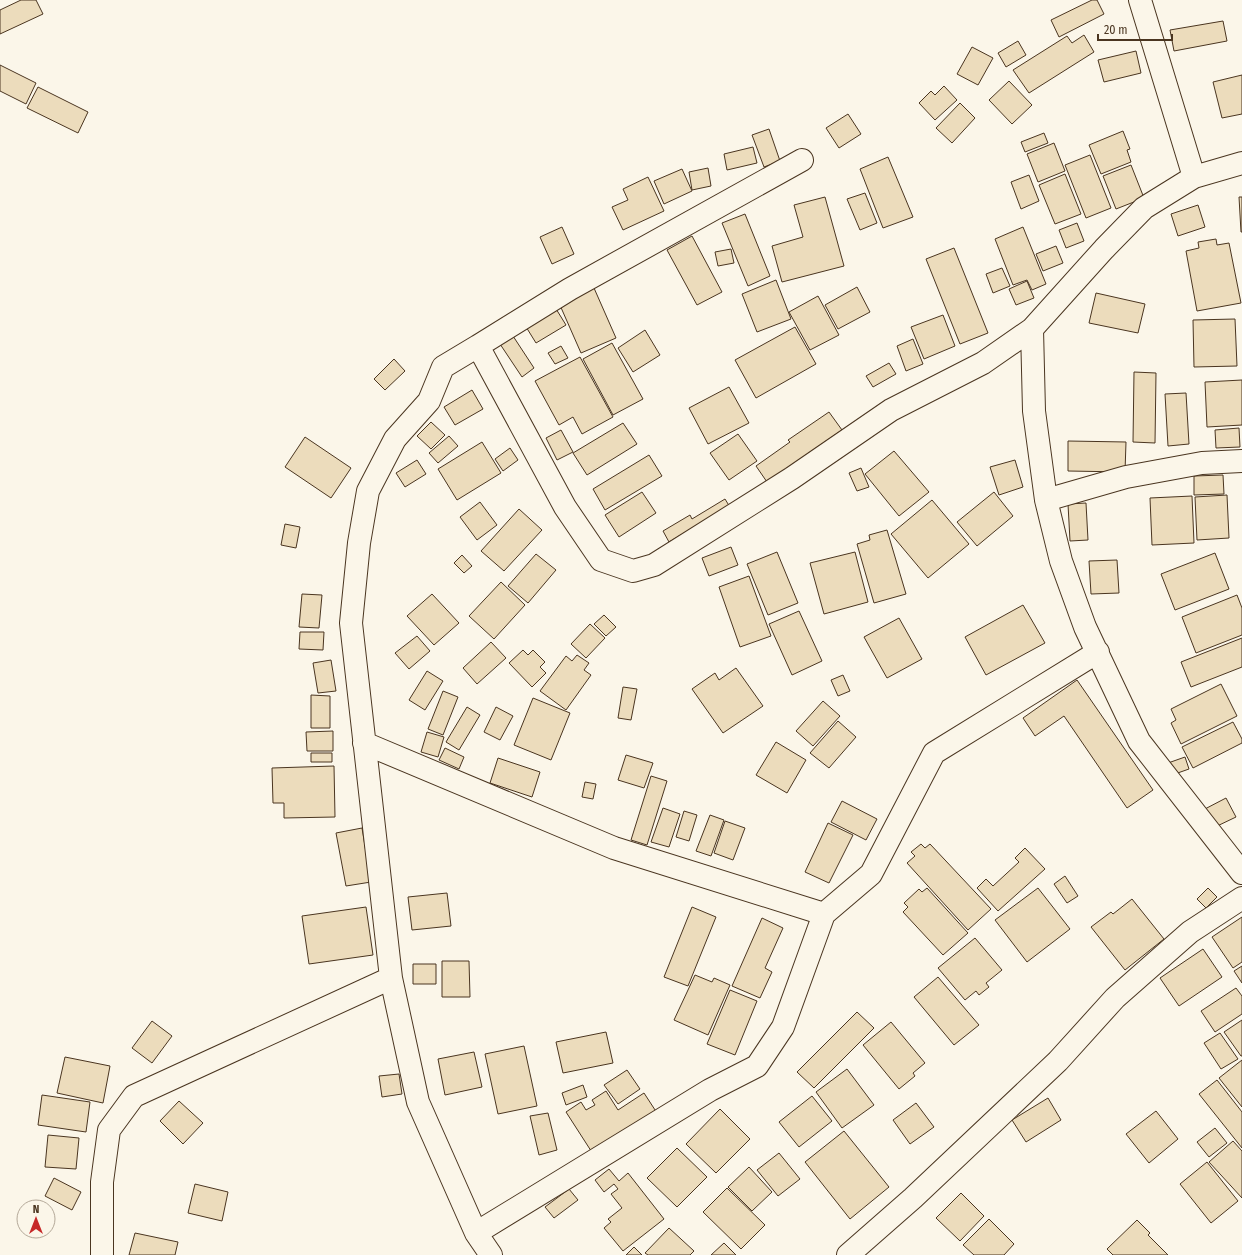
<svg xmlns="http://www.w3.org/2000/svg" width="1242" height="1255" viewBox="0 0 1242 1255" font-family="'Fira Sans Condensed',sans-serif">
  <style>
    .building { fill: #ecdcbc; stroke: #4a3520 }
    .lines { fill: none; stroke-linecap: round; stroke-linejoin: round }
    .minor-casing { stroke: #4a3520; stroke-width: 24 }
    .minor { stroke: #fbf6e9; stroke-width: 22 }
  </style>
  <rect width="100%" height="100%" fill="#fbf6e9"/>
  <!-- building -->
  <path class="building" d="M21 0H36L43 14 0 34V10Z
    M1092 0H1097L1104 14 1059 37 1051 20Z
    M1223 21 1227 41 1174 51 1170 30Z
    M1084 35 1094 52 1029 93 1013 70 1067 36 1072 43Z
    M1018 41 1026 55 1006 67 998 53Z
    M972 47 993 58 978 85 957 74Z
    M1136 51 1141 73 1104 82 1098 60Z
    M0 65 36 83 26 104 0 91Z
    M1242 75V114L1222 118 1213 82Z
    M1009 81 1032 105 1012 124 989 100Z
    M944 86 957 100 935 120 919 103 931 91 935 95Z
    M38 87 88 112 78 133 27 108Z
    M960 103 975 118 952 143 936 128Z
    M848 114 861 134 839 148 826 128Z
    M769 129 780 161 764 167 752 135Z
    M1123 131 1130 149 1127 150 1131 162 1101 174 1089 145Z
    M1044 133 1048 143 1025 152 1021 142Z
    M1054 143 1065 171 1038 182 1027 154Z
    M753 147 757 163 727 170 724 154Z
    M1090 155 1111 208 1086 218 1065 165Z
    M888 157 913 217 883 228 860 169Z
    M1131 165 1144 198 1116 209 1103 176Z
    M708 168 711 186 692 190 689 172Z
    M682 169 692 191 664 204 654 181Z
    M1065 174 1081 214 1055 224 1039 185Z
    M1029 175 1039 201 1021 209 1011 182Z
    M648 177 664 211 623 230 612 207 628 200 623 189Z
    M865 193 877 223 860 230 847 199Z
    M825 197 844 266 782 282 772 246 803 237 794 205Z
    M1239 197H1242V232H1241Z
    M1198 205 1205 227 1178 236 1171 214Z
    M745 214 770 276 748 286 722 223Z
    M1077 223 1084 241 1066 248 1059 230Z
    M562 227 574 254 552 264 540 237Z
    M1023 227 1046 284 1032 290 1027 280 1013 285 995 239Z
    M692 236 722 292 697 305 667 250Z
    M1216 239 1217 245 1229 243 1241 303 1197 311 1186 251 1199 248 1198 242Z
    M1056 246 1063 263 1043 271 1036 254Z
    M954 248 988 333 960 344 926 259Z
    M731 249 734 263 718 266 715 252Z
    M1002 268 1010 286 993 293 986 274Z
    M776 280 791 319 757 332 742 294Z
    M1027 281 1034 298 1016 305 1009 289Z
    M857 287 870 312 838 329 825 305Z
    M594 288 616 338 581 353 559 303Z
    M1096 293 1145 304 1138 333 1089 323Z
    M818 296 839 335 810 350 789 312Z
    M553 304 566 325 536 343 523 322Z
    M943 315 955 346 924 359 911 327Z
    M1235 319 1237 366 1194 367 1193 320Z
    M795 327 816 364 756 398 735 360Z
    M645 330 660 355 633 372 618 348Z
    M513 336 534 368 522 377 500 344Z
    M913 339 923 364 906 371 897 346Z
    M612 343 643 399 613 415 583 359Z
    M561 346 568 358 555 364 548 353Z
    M580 357 613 417 582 434 573 417 559 425 535 381Z
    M394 359 405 371 385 390 374 379Z
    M889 363 896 374 873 387 866 376Z
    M1134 372 1156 373 1155 443 1133 442Z
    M1242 380V425L1207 427 1205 382Z
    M729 387 749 423 708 444 689 408Z
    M472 390 483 409 455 425 444 407Z
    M1186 393 1189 444 1168 446 1165 394Z
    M829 412 842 430 767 482 756 466 790 442 788 440Z
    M431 422 445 435 431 449 417 436Z
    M623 423 637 444 587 475 573 453Z
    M1239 428 1240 447 1216 448 1215 430Z
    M561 430 573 452 557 460 546 438Z
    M738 434 757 461 729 480 710 453Z
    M449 436 458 446 438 463 429 453Z
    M305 437 351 468 331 498 285 467Z
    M1068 441 1126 442 1125 472 1068 471Z
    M482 442 501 473 457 500 438 469Z
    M510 448 518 460 503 471 495 459Z
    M894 451 929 492 899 516 865 474Z
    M649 455 662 476 605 510 593 489Z
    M417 460 426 474 405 487 396 473Z
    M1015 460 1023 487 999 495 990 467Z
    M861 468 869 487 857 491 849 473Z
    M1223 475 1224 494 1194 495V476Z
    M642 492 656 513 619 537 605 515Z
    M994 492 1013 516 977 546 957 522Z
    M1227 495 1229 538 1197 540 1195 497Z
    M1192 496 1194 543 1152 545 1150 498Z
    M725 499 733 512 699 524 669 542 663 531 690 515 692 519Z
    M932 500 969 544 928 578 891 534Z
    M480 502 497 525 477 540 460 517Z
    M1086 503 1088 540 1070 541 1068 504Z
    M519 509 542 530 504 571 481 551Z
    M285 524 300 527 296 548 281 545Z
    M887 530 906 594 874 603 857 544 870 540 869 535Z
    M731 547 738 565 709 576 702 558Z
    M777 552 798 603 768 615 747 564Z
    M855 552 868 602 824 614 810 563Z
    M1215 553 1229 589 1175 610 1161 574Z
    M536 554 556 570 528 603 508 586Z
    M462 555 472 566 464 573 454 563Z
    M1117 560 1119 593 1091 594 1089 561Z
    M749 576 771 636 740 647 719 587Z
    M501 582 525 605 494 639 469 616Z
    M302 594 322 595 319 628 299 627Z
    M432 594 459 623 434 645 407 616Z
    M1237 595 1242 608V635L1196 653 1182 617Z
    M1023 605 1045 643 986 675 965 637Z
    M799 611 822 661 792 675 769 624Z
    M604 615 616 627 606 636 594 624Z
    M899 618 922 659 887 678 864 637Z
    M590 624 605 638 586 658 571 644Z
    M300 632H324L323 650 299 649Z
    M417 636 430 651 409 669 395 653Z
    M1242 638V667L1191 687 1181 662Z
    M491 642 506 658 477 684 463 668Z
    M523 650 528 655 533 650 545 662 540 667 546 673 532 687 509 663Z
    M577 655 589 663 584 670 591 675 566 710 540 691 566 656 572 661Z
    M331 660 336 691 318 693 313 663Z
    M736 668 763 706 723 733 692 689 715 673 719 680Z
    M427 671 443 681 425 710 409 700Z
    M843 675 850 691 838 696 831 680Z
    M1077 680 1153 790 1127 808 1064 716 1035 736 1023 718Z
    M1221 684 1237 716 1181 744 1171 723 1176 720 1171 709Z
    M623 687 637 689 631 720 618 718Z
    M443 691 458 697 443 735 428 729Z
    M311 695 330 696V728H311Z
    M533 698 570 713 551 760 514 745Z
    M823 701 840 716 813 746 796 731Z
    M467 707 480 715 459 750 446 742Z
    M496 707 513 716 500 740 484 732Z
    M838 721 856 737 829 768 810 753Z
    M1233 722 1242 739V743L1193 768 1182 747Z
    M333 731V751H307L306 732Z
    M427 732 444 737 438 757 421 752Z
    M776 742 806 760 787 793 756 775Z
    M445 748 464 757 459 769 439 760Z
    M311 753H332V762H311Z
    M626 755 653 763 644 788 618 780Z
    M1185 757 1189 769 1172 775 1168 763Z
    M498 758 540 772 532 797 490 783Z
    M334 766 335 817 284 818V803H273L272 768Z
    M651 776 667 781 647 845 631 840Z
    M585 782 596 784 593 799 582 797Z
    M1226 798 1236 817 1213 828 1203 810Z
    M842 801 877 819 866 840 831 822Z
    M663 808 680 814 669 847 651 842Z
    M684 811 697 815 689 841 676 837Z
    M710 815 724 820 711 856 696 851Z
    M725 821 745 828 733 860 714 853Z
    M828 823 853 835 829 883 805 872Z
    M362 828 371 882 346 886 336 833Z
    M921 844 925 848 930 844 991 909 968 930 907 863 915 856 911 852Z
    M1025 848 1045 869 998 911 977 888 986 879 993 886 1019 862 1015 858Z
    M1065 876 1078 896 1067 903 1054 884Z
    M927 888 968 933 943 955 903 912 908 907 904 903 919 889 922 892Z
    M1038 888 1070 929 1027 962 995 920Z
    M1208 888 1217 897 1206 908 1197 899Z
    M447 893 451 926 412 930 408 897Z
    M1132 899 1164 939 1125 970 1091 927 1111 912 1113 914Z
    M366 907 373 955 309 964 302 916Z
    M692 907 716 917 688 986 664 977Z
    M1242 917V962L1233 968 1212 937Z
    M762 918 783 928 765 968 772 972 760 998 732 986Z
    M975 938 1002 970 986 983 989 987 979 995 976 991 965 1000 938 968Z
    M1203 949 1222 977 1179 1006 1160 978Z
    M442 961H469L470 997H442Z
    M413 964H436V984H413Z
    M1242 966V983L1234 971Z
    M695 975 712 982 714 978 730 985 708 1035 674 1020Z
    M938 977 979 1025 954 1045 914 997Z
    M1236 988 1242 996V1014L1215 1032 1201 1011Z
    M730 990 757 1001 735 1055 707 1044Z
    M857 1012 874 1028 814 1088 797 1072Z
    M1242 1020V1056H1241L1224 1032Z
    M152 1021 172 1036 152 1063 132 1048Z
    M891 1022 925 1063 913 1073 915 1076 899 1089 863 1045Z
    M606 1032 613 1063 563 1073 556 1042Z
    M1220 1033 1238 1059 1221 1069 1204 1043Z
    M524 1046 537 1106 498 1114 485 1054Z
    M474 1052 482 1087 445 1095 438 1059Z
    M65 1057 110 1066 103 1103 57 1093Z
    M1242 1060V1107L1219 1078Z
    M847 1069 874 1105 842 1128 816 1092Z
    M627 1070 640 1089 618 1104 604 1085Z
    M399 1074 402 1094 382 1097 379 1076Z
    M1217 1080 1242 1112V1148L1199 1094Z
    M583 1085 587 1097 566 1105 562 1093Z
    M606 1091 618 1110 644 1093 659 1116 595 1157 566 1112 581 1102 586 1110 595 1105 592 1100Z
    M42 1095 90 1102 86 1132 38 1125Z
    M812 1096 832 1121 799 1147 779 1122Z
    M1048 1098 1061 1120 1026 1142 1012 1120Z
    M179 1101 203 1123 183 1144 160 1121Z
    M916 1103 934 1127 910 1144 893 1120Z
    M720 1109 750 1139 716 1173 686 1144Z
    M1156 1111 1178 1139 1149 1163 1126 1134Z
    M548 1113 557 1150 539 1155 530 1116Z
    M1215 1128 1227 1143 1209 1157 1197 1142Z
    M844 1131 889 1187 850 1219 805 1162Z
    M48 1135 79 1138 76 1169 45 1167Z
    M1233 1141 1242 1151V1198L1209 1162Z
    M677 1148 707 1177 677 1207 647 1178Z
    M779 1153 800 1179 778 1196 757 1170Z
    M1207 1162 1238 1201 1211 1223 1180 1184Z
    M749 1167 772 1192 752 1211 728 1187Z
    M609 1169 619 1181 628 1173 664 1219 623 1251 604 1228 611 1222 608 1219 622 1208 611 1194 618 1189 614 1184 604 1192 595 1180Z
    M54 1178 81 1192 72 1210 45 1196Z
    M195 1184 228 1192 222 1221 188 1213Z
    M727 1188 765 1225 741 1249 703 1212Z
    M569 1189 578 1200 554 1218 545 1207Z
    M961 1193 984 1216 960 1241 936 1218Z
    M989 1219 1014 1244 1004 1255H974L963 1245Z
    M1137 1220 1150 1233 1148 1235 1168 1255H1113L1107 1249Z
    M669 1228 694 1251 690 1255H648L645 1253Z
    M135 1233 178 1242 175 1255H129Z
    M724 1243 736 1255H711Z
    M634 1247 642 1255H626Z"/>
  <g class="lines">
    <!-- minor casing -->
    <g class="minor-casing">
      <path id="minor" d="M1140 0 1194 177
        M802 160 570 289 478 346 565 507 601 560 633 571 654 565 792 478 891 410 983 363 1032 329 1104 249 1144 208 1194 177 1242 163
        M1032 329 1034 411 1046 500 1061 561 1085 627 1139 741 1242 873
        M478 346 443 367 429 401 395 439 368 491 359 543 351 623 391 978 418 1102 476 1233 491 1255
        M1046 500 1126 477 1202 463 1242 461
        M364 743 614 848 824 914
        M476 1233 710 1090 757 1066 783 1027 824 914 871 874 934 753 1098 652
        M102 1255V1182L109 1130 134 1096 391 978
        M848 1255 913 1198 1058 1061 1115 998 1190 932 1242 898"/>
    </g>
    <!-- minor -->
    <use href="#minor" class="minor"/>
  </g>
  <!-- north arrow -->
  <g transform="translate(36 1219)"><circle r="19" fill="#fbf6e9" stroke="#b4a999"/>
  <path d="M0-3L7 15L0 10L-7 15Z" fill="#c62828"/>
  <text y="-6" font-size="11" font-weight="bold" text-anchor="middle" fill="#4a3520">N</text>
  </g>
  <!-- scale -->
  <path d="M1098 34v6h74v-6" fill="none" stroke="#4a3520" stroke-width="2"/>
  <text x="1104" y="34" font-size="12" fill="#4a3520" stroke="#fbf6e9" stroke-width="3" paint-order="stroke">20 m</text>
</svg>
